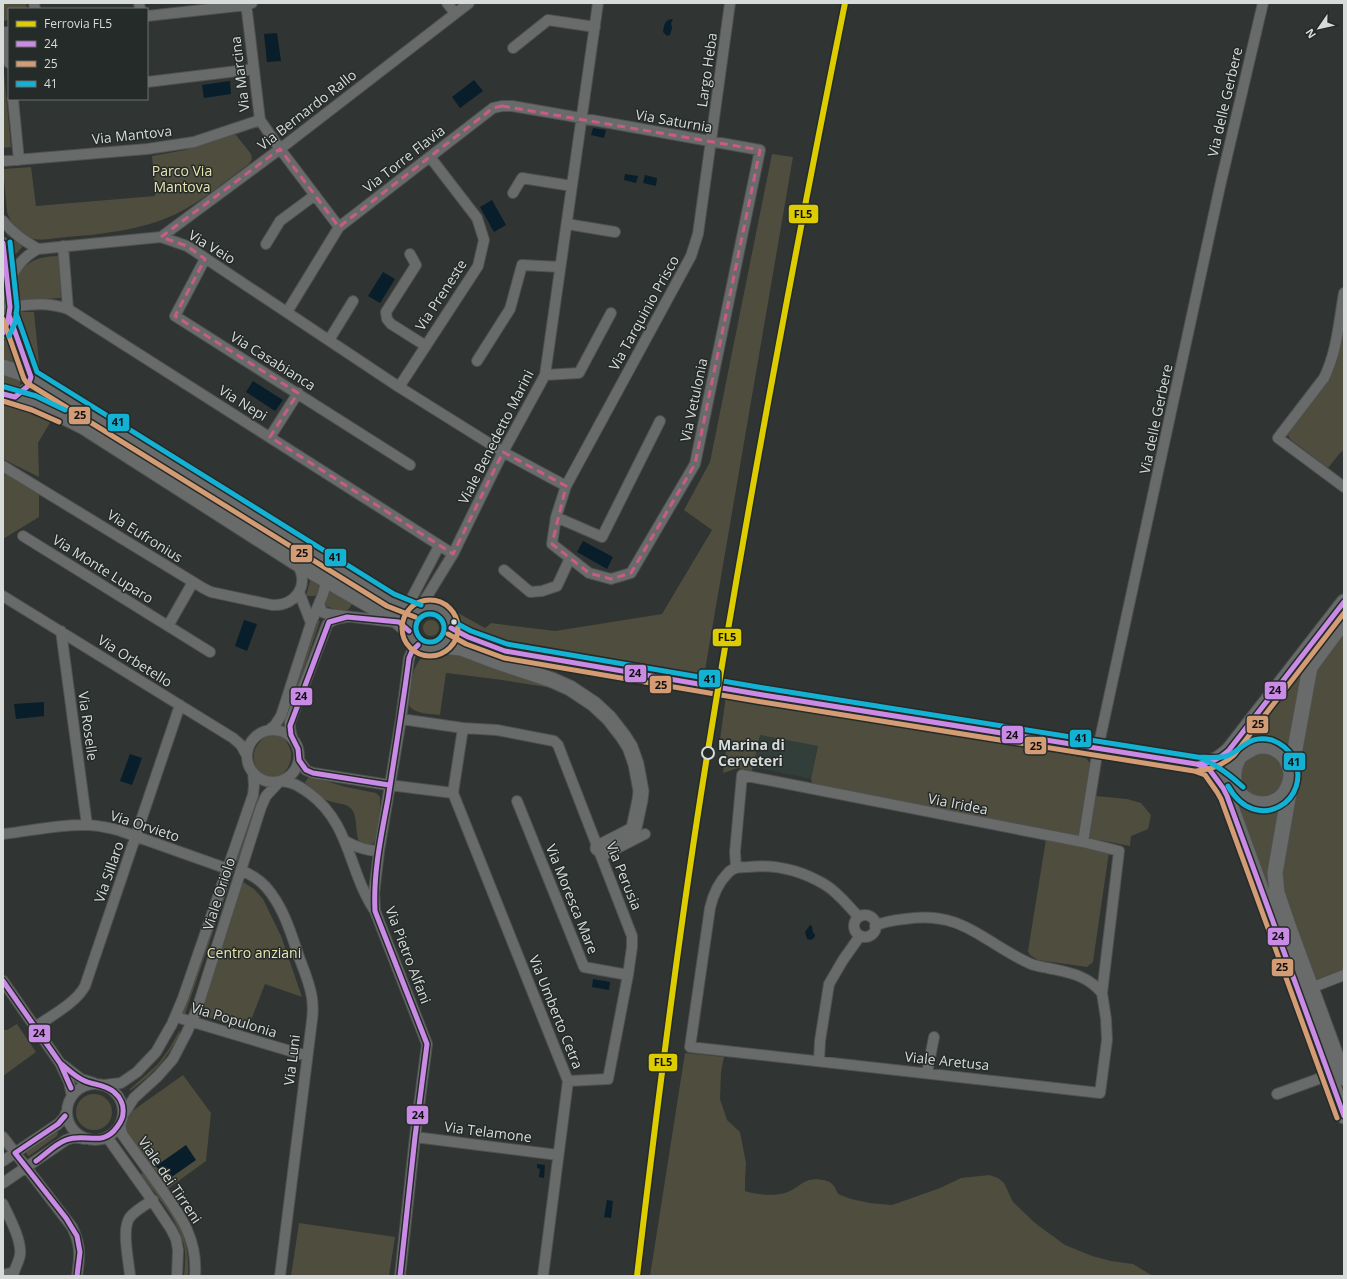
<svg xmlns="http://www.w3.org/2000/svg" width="1347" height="1279" viewBox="0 0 1347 1279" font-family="'Open Sans',sans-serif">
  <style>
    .built { fill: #323e39 }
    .green { fill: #4e4d3e }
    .water { fill: #081e2b }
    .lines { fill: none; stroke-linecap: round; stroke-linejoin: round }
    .street-casing { stroke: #4e5150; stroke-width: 12 }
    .secondary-casing { stroke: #4e5150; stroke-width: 17 }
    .street { stroke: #686b6a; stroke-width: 10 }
    .secondary { stroke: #686b6a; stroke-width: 15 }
    .bus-1-casing { stroke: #252b29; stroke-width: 8 }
    .bus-2-casing { stroke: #252b29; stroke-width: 8 }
    .bus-3-casing { stroke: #252b29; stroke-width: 8 }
    .bus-1 { stroke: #ca8be6; stroke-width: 5 }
    .bus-2 { stroke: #d39c74; stroke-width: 5 }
    .bus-3 { stroke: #13b2d5; stroke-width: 5 }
    .rail-1-casing { stroke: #252b29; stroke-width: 9 }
    .rail-1 { stroke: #dccc00; stroke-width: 6 }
    .marked { fill: none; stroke: #c95c87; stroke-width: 3; stroke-dasharray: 8 5; stroke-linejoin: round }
    .bus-dot { fill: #d7dbd9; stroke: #252b29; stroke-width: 1.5 }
    .stop-dot { fill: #252b29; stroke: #d7dbd9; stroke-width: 2 }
    .labels { text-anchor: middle; stroke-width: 3; stroke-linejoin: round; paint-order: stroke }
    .street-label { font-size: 14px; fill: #d7dbd9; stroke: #252b29 }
    .park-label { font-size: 14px; fill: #eae6b0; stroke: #252b29 }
    .stop-label { font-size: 14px; font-weight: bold; fill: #d7dbd9; stroke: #252b29; text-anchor: start }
    .line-badge { stroke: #252b29; stroke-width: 1.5 }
    .pale-badge-label { font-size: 11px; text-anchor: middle; font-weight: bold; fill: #111 }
  </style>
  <rect width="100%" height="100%" fill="#303432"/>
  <!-- built -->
  <path class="built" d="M760 735 818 746 811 779 753 767Z"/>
  <!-- green -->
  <path class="green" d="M3 3H26L27 9H9V20L3 21Z
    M3 62 11 147 3 148Z
    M230 135H236L251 154 252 159 249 164C225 181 203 201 176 214 142 230 104 234 67 237 56 238 44 241 34 239 20 236 11 224 7 212L3 169 31 167 36 206 155 196 152 156 185 150Z
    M772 154 793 157 704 676 606 662 506 645 463 629 449 608 485 628 491 623 555 631 662 614 712 530 684 510 710 462Z
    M8 240 15 241 24 245 16 254 9 256Z
    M59 256 61 298 16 301C11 270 29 256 59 256Z
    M18 312H34L40 372C27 361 17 329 18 312Z
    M1344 323V450L1340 453 1328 468 1290 439 1288 435C1300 412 1322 395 1333 372 1340 357 1341 339 1344 323Z
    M6 337H11L19 360 17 364 3 361V343Z
    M3 375 19 380 21 387 17 391 3 389Z
    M37 388 327 568 325 572 36 397 34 392Z
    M3 398 54 416 38 443 39 477 3 459Z
    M3 471 39 494V517L3 539Z
    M311 577C318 582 323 585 318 594L314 596H306Z
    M329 590 352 603C349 616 335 609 326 606L325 603Z
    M423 628a8 8 0 1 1 16 0a8 8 0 1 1-16 0Z
    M318 621H320L288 716 286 715Z
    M1344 631V969L1313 981 1280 882 1314 671Z
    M451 651 552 688 495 679 446 673 440 715C431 714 413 714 409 705 411 689 410 664 426 655 432 652 444 652 451 651Z
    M1307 665 1292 745 1287 751 1232 755Z
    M726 695 1086 758 1090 763 1091 772 1078 836 813 785 811 779 818 746 760 735 752 771 738 768 723 773 727 742 720 740Z
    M274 731C280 732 282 735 285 740 289 745 292 751 291 757 291 769 276 785 263 778 260 776 258 772 256 768 249 750 259 740 274 731Z
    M1239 775a23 23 0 1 1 46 0a23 23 0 1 1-46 0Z
    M312 777 346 787 376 793 380 797C381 804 378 840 373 844 370 847 364 845 360 844 354 834 359 813 349 807 346 804 341 804 337 803 326 801 308 794 305 782L308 778Z
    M260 794 262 795 239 861H236Z
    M1233 795 1282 805 1269 895Z
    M1096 796 1127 799 1141 803 1151 815 1148 829 1131 836 1130 846 1089 838Z
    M1046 839 1109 852 1093 962 1087 967 1038 960 1030 955 1028 951Z
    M243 882 254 889 263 899 281 936 302 997 265 984 248 1028 199 1015Z
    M226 885H229L184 1017 182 1016Z
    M17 1024 36 1052 3 1076V1030H7Z
    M180 1030C180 1035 177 1040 174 1044 163 1063 149 1077 131 1090H129L158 1064 169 1049Z
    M685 1053 724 1057 721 1072 720 1099 727 1120 740 1132 746 1163 745 1180V1191C756 1195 774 1196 785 1193 802 1187 803 1176 824 1180 833 1182 835 1187 838 1194L851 1199 870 1203 892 1205 940 1188 961 1178 989 1175 998 1178 1004 1183 1013 1202 1035 1223 1065 1245 1092 1256 1111 1261 1133 1264 1153 1276H650Z
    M183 1075 211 1113 206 1161 166 1190 124 1132 128 1114Z
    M76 1112a18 18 0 1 1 36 0a18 18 0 1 1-36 0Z
    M55 1132H58L57 1136 29 1156 27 1155 26 1152Z
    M142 1173H144C170 1209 191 1229 188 1276H184C185 1266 186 1255 184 1245 177 1218 157 1196 141 1175Z
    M299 1223 395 1237 389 1276H291Z"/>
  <!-- water -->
  <path class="water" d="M671 19 673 20 671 23 672 28 670 35 667 36 663 32C664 26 664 21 671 19Z
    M277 33 281 61 267 62 264 34Z
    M474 80 483 91 460 108 452 97Z
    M230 81 231 94 204 98 202 85Z
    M593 128 606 130 604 138 591 135Z
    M625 174 638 176 636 183 624 180Z
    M645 175 657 178 656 186 643 183Z
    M492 200 506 225 494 232 480 207Z
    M383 272 395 279 380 303 368 296Z
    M253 381 283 400 275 411 246 392Z
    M583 541 613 557 607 569 577 552Z
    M244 620 257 624 247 651 235 646Z
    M44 702V716L16 719 14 704Z
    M130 754 142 758 132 785 120 781Z
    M810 925 812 926 813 933 815 934V937L811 940 807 939 805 932Z
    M593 979 610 982 609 990 592 987Z
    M186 1145 196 1160 166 1181 156 1166Z
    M537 1164 545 1165 544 1178 539 1177 540 1169 537 1168Z
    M607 1200 613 1201 611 1218 604 1217Z"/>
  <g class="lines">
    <!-- street casing -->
    <g class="street-casing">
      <path id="street" d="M34 3 35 9
        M139 3 140 9
        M246 3 260 120 280 149 339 227
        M447 3 455 13
        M147 16 247 5 252 3
        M6 32 9 63
        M513 48 548 20 595 27
        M147 82 254 69
        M13 99 19 160
        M3 161 147 149 194 142 260 120
        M513 193 522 178 572 186
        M3 221C13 234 25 241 38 249
        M567 224 615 232
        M161 237 280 149 469 3
        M3 243 10 307 8 321 3 333
        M266 244 280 221 315 195
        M63 246 68 309
        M410 254 416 265 386 312 387 319 391 324 426 346
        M205 259 175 316 410 465
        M7 286C14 270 22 257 38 249L161 237 187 246 399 387 503 452 566 486
        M1344 293C1339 321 1337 352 1324 378L1278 438 1344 487
        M3 308C28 305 44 301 68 309L453 554
        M287 312 339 227 493 108 502 106H512C595 120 678 136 760 150L695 464 631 573 611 579 589 573 552 544 556 517 566 486 691 256 698 234 730 3
        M9 315 31 377 28 387 15 397
        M329 340 353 301
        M477 361 510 309 522 265 560 267
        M545 375 579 373 611 313
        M399 387 478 266 484 240 477 218 430 157
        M270 437 298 393
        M3 466 203 588 211 592 272 605C296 607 311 583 296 563
        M556 517 602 537 660 421
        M23 536 210 652
        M504 570 530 592 542 591 557 586 570 558
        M299 592 311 623
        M3 596 233 738 241 745 247 756
        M319 604 322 612 328 614 395 622
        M407 607 439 546
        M429 607 426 598 453 554 503 452 545 375 598 3
        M168 626 193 582
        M61 631 87 825
        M401 719 463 728 453 793 568 1081 543 1276
        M463 728 497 730 554 741 558 745 632 936V947L628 975 608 1079 568 1081
        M247 756a26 26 0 1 1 52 0a26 26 0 1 1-52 0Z
        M269 730 275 725 281 716 311 623 323 594 326 582 321 576
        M292 737 290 729V722L327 625C331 619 340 618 347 617
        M299 760 306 770 313 773 389 785 453 793
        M281 781C293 782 299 786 309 793 351 824 348 871 375 911
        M517 801 584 967 628 975
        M3 834C31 831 59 824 87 825 98 825 108 828 118 830L228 869
        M345 841C356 847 366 851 379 851
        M1083 842 1098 748 1220 186 1263 3
        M602 856 645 834
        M736 868 735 852 742 775 1083 842 1119 851 1102 993 1106 1019 1107 1040 1100 1093 690 1047 710 908C713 895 718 883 728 873 733 867 740 867 748 867 774 864 800 870 824 884 838 892 848 906 859 917
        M241 870C251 875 259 879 266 887 283 906 291 933 299 957 304 970 310 984 312 998 313 1006 313 1013 312 1020L280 1276
        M854 926a11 11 0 1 1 22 0a11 11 0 1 1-22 0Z
        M875 926C885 921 895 920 905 919 964 910 983 943 1031 964 1036 966 1043 967 1048 968 1070 973 1087 975 1102 993
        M3 981 60 1063 69 1082 72 1096
        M1311 988 1344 975
        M176 1017 307 1056
        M35 1027C51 1016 76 1003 85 986L180 705
        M819 1061 820 1041 829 984 843 960 860 936
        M63 1065 81 1079 94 1083
        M927 1073 934 1037
        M67 1112a28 28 0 1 1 56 0a28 28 0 1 1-56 0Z
        M104 1085 121 1083 137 1072 156 1052 172 1024 183 998 253 795 254 786 253 772
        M1277 1094 1329 1075
        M123 1115 134 1098 158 1076 173 1059 187 1032 197 1009 261 807 266 796 279 782
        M120 1124 122 1134C134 1151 146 1167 158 1184 179 1214 198 1237 195 1276
        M3 1137 72 1227C81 1245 80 1256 77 1276
        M107 1137 147 1193 171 1229 176 1239 178 1250 177 1276
        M415 1137 558 1155
        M3 1161 58 1124 64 1118 66 1113
        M3 1183 66 1140 75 1137 84 1139
        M3 1204C9 1217 22 1240 20 1255 19 1262 14 1269 13 1276
        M3 1275 14 1272
        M130 1276C129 1261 121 1229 130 1217 136 1210 145 1205 153 1200
        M400 1276 415 1137 427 1044 375 911 374 893 379 851 401 719 409 658 412 651 418 645"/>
    </g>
    <!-- secondary casing -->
    <g class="secondary-casing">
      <path id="secondary" d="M3 367 21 373 36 380 391 600 418 611
        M3 394 42 406 84 427 295 562 397 621 409 631
        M409 628a21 21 0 1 1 42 0a21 21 0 1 1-42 0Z
        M451 628 468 637 505 651 763 695 1196 764C1213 770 1225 779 1238 792
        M441 646 461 648 498 662 552 680 570 688 594 704 609 718 623 736 630 747 636 764 641 791 640 800 634 828 631 831 598 848
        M1196 764C1211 764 1218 760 1229 750L1344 602
        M1214 765C1221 765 1228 763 1235 759 1245 754 1252 745 1265 746 1275 747 1285 754 1288 763 1292 771 1292 779 1288 787 1275 820 1216 802 1239 757
        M1291 771 1310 667 1344 621
        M1217 779 1227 796 1344 1116
        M1291 781 1275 873 1277 893 1289 928 1344 1078"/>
    </g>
    <!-- street -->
    <use href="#street" class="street"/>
    <!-- secondary -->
    <use href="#secondary" class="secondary"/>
    <!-- bus-1 casing -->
    <g class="bus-1-casing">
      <path id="bus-1" d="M3 243 10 307 8 321 3 333
        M3 394 15 397 28 386 31 377 9 315
        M451 628 468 637 505 651 763 695 1196 764 1209 769 1223 788 1227 796 1344 1116
        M1196 764C1210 764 1219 759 1229 750L1344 602
        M389 785 313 773 306 770 299 760 298 749 291 735 290 726 329 622 347 617 399 622 409 631
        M3 981 60 1063 71 1088
        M65 1116 58 1124 15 1153 66 1218 77 1236 80 1252 77 1276
        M36 1161C46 1154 55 1144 66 1140 86 1132 102 1148 117 1127 120 1123 123 1119 123 1113 124 1105 120 1097 114 1092 105 1084 94 1085 85 1081 75 1077 68 1069 60 1063
        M400 1276 415 1137 427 1044 375 911C373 874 381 836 388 799 395 752 403 705 409 658L412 651 418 645"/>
    </g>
    <!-- bus-2 casing -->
    <g class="bus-2-casing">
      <path id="bus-2" d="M3 319 24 379 27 383 387 606 415 617
        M3 401 32 410 59 422
        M402 628a28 28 0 1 1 56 0a28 28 0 1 1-56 0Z
        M448 634 466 644 504 658 762 702 1194 771 1205 775 1217 792 1221 799 1337 1118
        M1196 771C1212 770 1223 765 1234 755L1344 613"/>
    </g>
    <!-- bus-3 casing -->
    <g class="bus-3-casing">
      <path id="bus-3" d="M16 313 37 372 394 594 421 605
        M9 336 15 323 17 307 10 242
        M5 387 36 396 65 410
        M416 628a14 14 0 1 1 28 0a14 14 0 1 1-28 0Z
        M454 622 471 631 507 644 764 688 1197 757C1215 763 1229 774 1243 787
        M1196 757C1206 757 1217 759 1227 756 1243 749 1249 734 1272 740 1280 743 1288 749 1293 757 1315 798 1257 838 1228 786"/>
    </g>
    <!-- bus-1 -->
    <use href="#bus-1" class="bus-1"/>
    <!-- bus-2 -->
    <use href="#bus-2" class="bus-2"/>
    <!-- bus-3 -->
    <use href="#bus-3" class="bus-3"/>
    <!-- rail-1 casing -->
    <g class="rail-1-casing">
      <path id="rail-1" d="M637 1276C656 1115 676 954 701 794 743 529 792 266 845 3"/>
    </g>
    <!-- rail-1 -->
    <use href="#rail-1" class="rail-1"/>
  </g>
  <!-- marked area -->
  <path class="marked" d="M502 106 760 150 695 464 631 573 611 579 589 573 552 544 566 486 503 452 453 554 270 437 298 393 175 316 205 259 187 246 161 237 280 149 339 227 493 108Z"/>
  <!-- markers -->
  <circle class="bus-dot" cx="454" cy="622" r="3.5"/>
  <circle class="stop-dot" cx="708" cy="753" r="6"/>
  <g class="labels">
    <!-- street labels -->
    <g class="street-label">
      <text transform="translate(707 70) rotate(-82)" y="5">Largo Heba</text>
      <text transform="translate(240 74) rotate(-97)" y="5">Via Marcina</text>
      <text transform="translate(1225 102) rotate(-77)" y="5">Via delle Gerbere</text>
      <text transform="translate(307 110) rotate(-38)" y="5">Via Bernardo Rallo</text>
      <text transform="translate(674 121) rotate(10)" y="5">Via Saturnia</text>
      <text transform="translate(132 135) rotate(-6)" y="5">Via Mantova</text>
      <text transform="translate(404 159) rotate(-38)" y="5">Via Torre Flavia</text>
      <text transform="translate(212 247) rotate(31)" y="5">Via Veio</text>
      <text transform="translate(441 295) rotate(-57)" y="5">Via Preneste</text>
      <text transform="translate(644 313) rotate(-61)" y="5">Via Tarquinio Prisco</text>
      <text transform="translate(273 361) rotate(32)" y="5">Via Casabianca</text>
      <text transform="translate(694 400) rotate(-78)" y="5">Via Vetulonia</text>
      <text transform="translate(243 403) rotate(32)" y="5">Via Nepi</text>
      <text transform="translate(1156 419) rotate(-78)" y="5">Via delle Gerbere</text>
      <text transform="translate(496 437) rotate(-63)" y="5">Viale Benedetto Marini</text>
      <text transform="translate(145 536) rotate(32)" y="5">Via Eufronius</text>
      <text transform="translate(103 569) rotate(32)" y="5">Via Monte Luparo</text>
      <text transform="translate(135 661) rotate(32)" y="5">Via Orbetello</text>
      <text transform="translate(88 726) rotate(82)" y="5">Via Roselle</text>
      <text transform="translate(958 804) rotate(11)" y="5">Via Iridea</text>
      <text transform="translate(145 826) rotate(18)" y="5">Via Orvieto</text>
      <text transform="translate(109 872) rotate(-71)" y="5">Via Sillaro</text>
      <text transform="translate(624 876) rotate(68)" y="5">Via Perusia</text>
      <text transform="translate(219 894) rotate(-72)" y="5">Viale Oriolo</text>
      <text transform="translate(572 899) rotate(68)" y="5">Via Moresca Mare</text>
      <text transform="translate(408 955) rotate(69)" y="5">Via Pietro Alfani</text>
      <text transform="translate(556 1012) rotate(68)" y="5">Via Umberto Cetra</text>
      <text transform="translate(234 1020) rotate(17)" y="5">Via Populonia</text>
      <text transform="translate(292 1060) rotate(-83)" y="5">Via Luni</text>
      <text transform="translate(947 1061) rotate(6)" y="5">Viale Aretusa</text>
      <text transform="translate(488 1132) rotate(7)" y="5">Via Telamone</text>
      <text transform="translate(170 1180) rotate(56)" y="5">Viale dei Tirreni</text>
    </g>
    <!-- park labels -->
    <g class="park-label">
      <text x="182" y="176">Parco Via<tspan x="182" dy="16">Mantova</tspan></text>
      <text x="254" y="958">Centro anziani</text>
    </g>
    <!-- stop labels -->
    <g class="stop-label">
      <text x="718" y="750">Marina di<tspan x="718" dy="16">Cerveteri</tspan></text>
    </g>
  </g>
  <g class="line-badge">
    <rect x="788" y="204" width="31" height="20" rx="4" fill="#dccc00"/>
    <rect x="68" y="406" width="23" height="19" rx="4" fill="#d39c74"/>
    <rect x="107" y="413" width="23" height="19" rx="4" fill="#13b2d5"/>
    <rect x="290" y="544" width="23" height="19" rx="4" fill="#d39c74"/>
    <rect x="324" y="548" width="23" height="19" rx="4" fill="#13b2d5"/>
    <rect x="712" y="628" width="30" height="19" rx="4" fill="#dccc00"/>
    <rect x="624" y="664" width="23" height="19" rx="4" fill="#ca8be6"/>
    <rect x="698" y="669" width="23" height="19" rx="4" fill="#13b2d5"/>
    <rect x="649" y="675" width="23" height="19" rx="4" fill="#d39c74"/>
    <rect x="1264" y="681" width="23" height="19" rx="4" fill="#ca8be6"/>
    <rect x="290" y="687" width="23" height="19" rx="4" fill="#ca8be6"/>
    <rect x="1246" y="715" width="23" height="19" rx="4" fill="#d39c74"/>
    <rect x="1001" y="725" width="23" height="19" rx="4" fill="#ca8be6"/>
    <rect x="1069" y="729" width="23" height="19" rx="4" fill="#13b2d5"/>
    <rect x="1024" y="736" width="23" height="19" rx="4" fill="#d39c74"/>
    <rect x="1283" y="752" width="23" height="19" rx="4" fill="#13b2d5"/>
    <rect x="1267" y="927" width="23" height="19" rx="4" fill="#ca8be6"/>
    <rect x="1271" y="958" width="23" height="19" rx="4" fill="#d39c74"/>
    <rect x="28" y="1024" width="23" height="19" rx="4" fill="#ca8be6"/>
    <rect x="648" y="1053" width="30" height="19" rx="4" fill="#dccc00"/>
    <rect x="406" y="1105" width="23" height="20" rx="4" fill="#ca8be6"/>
  </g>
  <g class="pale-badge-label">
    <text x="803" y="218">FL5</text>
    <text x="80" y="419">25</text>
    <text x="118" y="426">41</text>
    <text x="302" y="557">25</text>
    <text x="335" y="561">41</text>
    <text x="727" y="641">FL5</text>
    <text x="635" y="677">24</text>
    <text x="710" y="683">41</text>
    <text x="661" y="689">25</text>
    <text x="1275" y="694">24</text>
    <text x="301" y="700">24</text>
    <text x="1258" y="728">25</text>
    <text x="1012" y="739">24</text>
    <text x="1081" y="742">41</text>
    <text x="1036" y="750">25</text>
    <text x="1294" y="766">41</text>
    <text x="1278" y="940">24</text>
    <text x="1282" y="971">25</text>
    <text x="39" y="1037">24</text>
    <text x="663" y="1066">FL5</text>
    <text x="418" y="1119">24</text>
  </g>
  <!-- border -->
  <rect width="1347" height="1279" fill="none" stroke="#d7dbd9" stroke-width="8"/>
  <!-- legend -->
  <rect x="8" y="8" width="140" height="92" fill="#252b29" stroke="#6c716f"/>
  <rect x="16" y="21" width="20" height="6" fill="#dccc00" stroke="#6c716f"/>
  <text x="44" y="28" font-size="12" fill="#d7dbd9">Ferrovia FL5</text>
  <rect x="16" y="41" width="20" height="6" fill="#ca8be6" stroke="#6c716f"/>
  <text x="44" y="48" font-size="12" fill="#d7dbd9">24</text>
  <rect x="16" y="61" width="20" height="6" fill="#d39c74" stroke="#6c716f"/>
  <text x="44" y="68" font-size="12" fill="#d7dbd9">25</text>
  <rect x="16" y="81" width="20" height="6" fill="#13b2d5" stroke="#6c716f"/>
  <text x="44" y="88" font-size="12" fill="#d7dbd9">41</text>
  <!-- north arrow -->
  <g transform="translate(1319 28) rotate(236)" stroke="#252b29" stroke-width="3" paint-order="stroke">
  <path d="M0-3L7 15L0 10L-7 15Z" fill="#d7dbd9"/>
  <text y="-6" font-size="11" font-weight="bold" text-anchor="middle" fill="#d7dbd9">N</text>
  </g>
</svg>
